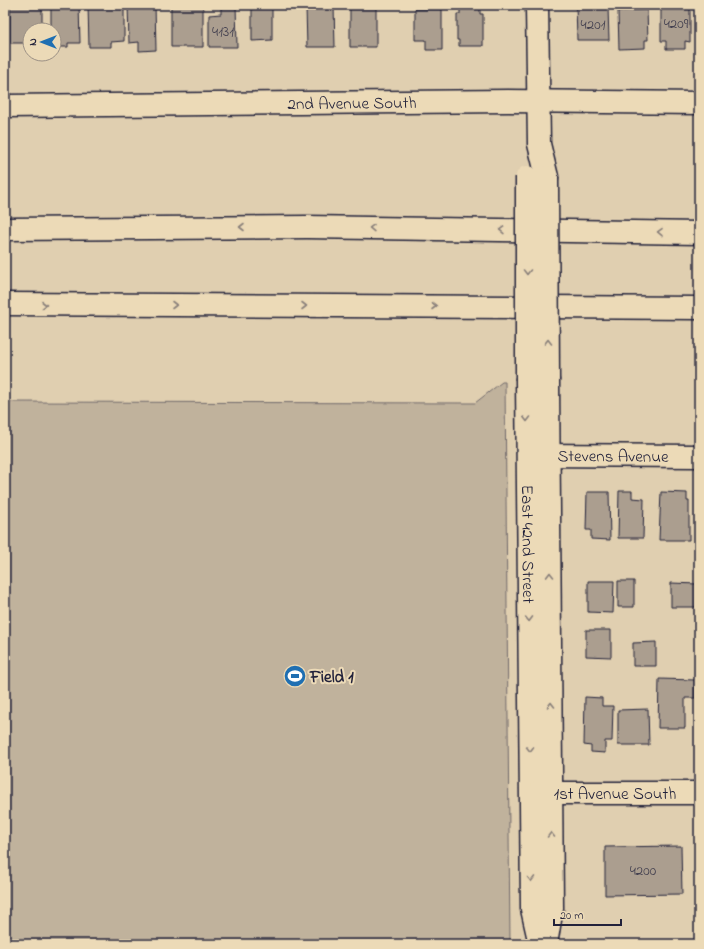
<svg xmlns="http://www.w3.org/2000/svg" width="704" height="949" viewBox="0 0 704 949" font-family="'Indie Flower',sans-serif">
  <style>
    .green { fill: #c0b29c; stroke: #716a6c }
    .building { fill: #ab9e8f; stroke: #22223b }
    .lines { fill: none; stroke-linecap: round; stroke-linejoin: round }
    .minor-casing { stroke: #22223b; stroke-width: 25 }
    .highway-casing { stroke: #22223b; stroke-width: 25 }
    .minor { stroke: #ecdab7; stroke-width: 22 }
    .highway { stroke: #ecdab7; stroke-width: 22 }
    .minor-bridge-casing { stroke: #22223b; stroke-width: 25; stroke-linecap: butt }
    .minor-bridge { stroke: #ecdab7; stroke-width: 22 }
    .oneway { stroke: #877e79 }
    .labels { text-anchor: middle; stroke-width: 4; stroke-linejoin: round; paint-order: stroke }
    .number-label { font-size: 15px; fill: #444150 }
    .street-label { font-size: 17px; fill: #22223b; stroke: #ecdab7 }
    .poi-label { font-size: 17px; font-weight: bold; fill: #22223b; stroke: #ecdab7; text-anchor: start }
  </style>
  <rect width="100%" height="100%" fill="#e0cfb0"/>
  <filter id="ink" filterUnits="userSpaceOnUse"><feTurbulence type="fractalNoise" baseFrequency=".025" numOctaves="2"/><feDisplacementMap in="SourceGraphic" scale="8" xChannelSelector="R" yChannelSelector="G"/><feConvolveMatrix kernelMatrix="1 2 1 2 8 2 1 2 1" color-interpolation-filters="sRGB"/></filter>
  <g filter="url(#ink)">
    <!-- green -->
    <path class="green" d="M502 382H505L510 944H5V402L475 403Z"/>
    <!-- building -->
    <path class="building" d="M10 5H42V30H30V43H10Z
      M51 5H79L80 43H68V47H54V30H51Z
      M88 5H124V41L111 42V47H89Z
      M128 5H155L156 50 139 51V42L129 43Z
      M171 5H203V47H171Z
      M221 5H236L237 47H209V15L221 14Z
      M252 5H272V40L252 41Z
      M350 5H376V47H350Z
      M576 5H588V8H608L609 40H577Z
      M661 5H690V42L685 41V49H666V41H661Z
      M306 7H334L335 47H307Z
      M480 7V14H483V46H459V40H457V14H460V8Z
      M415 9H442V50H426V40H415Z
      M647 10 648 40H645V48L619 49 618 11Z
      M619 491H632V498L644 499 643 538H618Z
      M587 492H609L610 540 591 539V530H586Z
      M661 492 687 493V501H689V540H659Z
      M588 581H614L613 613 588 612Z
      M618 581H634V607H618Z
      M671 583 697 584 696 607H671Z
      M586 630H611V657L586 656Z
      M656 642V666H633V643Z
      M659 679 695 680V698H685V728H658Z
      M585 697 602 698V706H613L612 741H605V753L591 752V746L584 745Z
      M648 709 649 745H618V710Z
      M681 846 682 894 605 895V847Z"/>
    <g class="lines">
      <!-- minor casing -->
      <g class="minor-casing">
        <g id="minor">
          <path d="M537 5 539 144 547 177"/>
          <path id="s1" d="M5 106 508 101 699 103"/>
          <path id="s2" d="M527 380 532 909 540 944"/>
          <path id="s3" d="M534 455 699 456"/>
          <path id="s4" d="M538 793H699"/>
          <path d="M546 944 552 908 548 381"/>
        </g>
      </g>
      <!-- highway casing -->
      <g class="highway-casing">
        <path id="highway" d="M5 229 307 227 699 233
          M5 304 699 308"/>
      </g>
      <!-- minor -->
      <use href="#minor" class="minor"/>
      <!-- highway -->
      <use href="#highway" class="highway"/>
      <!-- minor-bridge casing -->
      <g class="minor-bridge-casing">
        <path id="minor-bridge" d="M547 177 548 381
          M527 380V177"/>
      </g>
      <!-- minor-bridge -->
      <use href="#minor-bridge" class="minor-bridge"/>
    </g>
    <!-- one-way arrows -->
    <defs><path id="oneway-chevron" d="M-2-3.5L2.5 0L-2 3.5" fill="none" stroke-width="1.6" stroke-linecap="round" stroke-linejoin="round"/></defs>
    <g class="oneway">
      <use href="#oneway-chevron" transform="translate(242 227) rotate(180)"/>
      <use href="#oneway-chevron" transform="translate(372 228) rotate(-179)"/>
      <use href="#oneway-chevron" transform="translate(502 230) rotate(-179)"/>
      <use href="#oneway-chevron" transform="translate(660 232) rotate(-179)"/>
      <use href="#oneway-chevron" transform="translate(527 272) rotate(90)"/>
      <use href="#oneway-chevron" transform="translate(44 305)"/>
      <use href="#oneway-chevron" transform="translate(174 305)"/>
      <use href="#oneway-chevron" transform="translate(304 306)"/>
      <use href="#oneway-chevron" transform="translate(434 306)"/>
      <use href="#oneway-chevron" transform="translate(548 342) rotate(-90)"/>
      <use href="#oneway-chevron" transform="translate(527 419) rotate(90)"/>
      <use href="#oneway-chevron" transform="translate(550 575) rotate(-91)"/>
      <use href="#oneway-chevron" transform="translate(529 619) rotate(89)"/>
      <use href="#oneway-chevron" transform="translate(551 705) rotate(-90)"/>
      <use href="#oneway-chevron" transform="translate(530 749) rotate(89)"/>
      <use href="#oneway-chevron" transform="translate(551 835) rotate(-90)"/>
      <use href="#oneway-chevron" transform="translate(531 879) rotate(89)"/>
    </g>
  </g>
  <!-- icons -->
  <defs>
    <g id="stadium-disc" transform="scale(1.15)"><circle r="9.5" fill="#1f6fb2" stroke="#ecdab7"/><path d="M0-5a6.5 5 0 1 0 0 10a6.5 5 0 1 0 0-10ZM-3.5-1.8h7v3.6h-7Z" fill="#fff"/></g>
  </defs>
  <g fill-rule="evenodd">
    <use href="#stadium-disc" x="295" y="676"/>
  </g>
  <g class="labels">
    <!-- number labels -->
    <g class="number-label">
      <text x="676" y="28">4209</text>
      <text x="593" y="29">4201</text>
      <text x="223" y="36">4131</text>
      <text x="643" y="875">4200</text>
    </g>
    <!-- street labels -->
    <g class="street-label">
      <text dy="6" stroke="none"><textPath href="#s1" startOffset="347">2nd Avenue South</textPath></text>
      <text dy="6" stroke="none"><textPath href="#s3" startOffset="79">Stevens Avenue</textPath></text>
      <text dy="6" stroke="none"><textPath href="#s2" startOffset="164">East 42nd Street</textPath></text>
      <text dy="6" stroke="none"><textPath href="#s4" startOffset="77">1st Avenue South</textPath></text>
    </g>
    <!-- poi labels -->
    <g class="poi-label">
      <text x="310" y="682">Field 1</text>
    </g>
  </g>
  <!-- margin -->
  <rect width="704" height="949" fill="none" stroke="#ecdab7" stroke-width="20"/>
  <rect x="10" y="10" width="684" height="929" fill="none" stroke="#22223b" stroke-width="1.5" filter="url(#ink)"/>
  <!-- north arrow -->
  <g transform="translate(42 42) rotate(270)"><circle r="19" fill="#ecdab7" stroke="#9b9085"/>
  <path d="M0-3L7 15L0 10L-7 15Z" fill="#1f6fb2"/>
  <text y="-6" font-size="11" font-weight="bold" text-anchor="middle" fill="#22223b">N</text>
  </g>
  <!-- scale -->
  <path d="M554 919v6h67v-6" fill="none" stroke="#22223b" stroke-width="2"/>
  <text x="560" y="919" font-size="12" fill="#22223b" stroke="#ecdab7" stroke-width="3" paint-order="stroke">20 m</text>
</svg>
